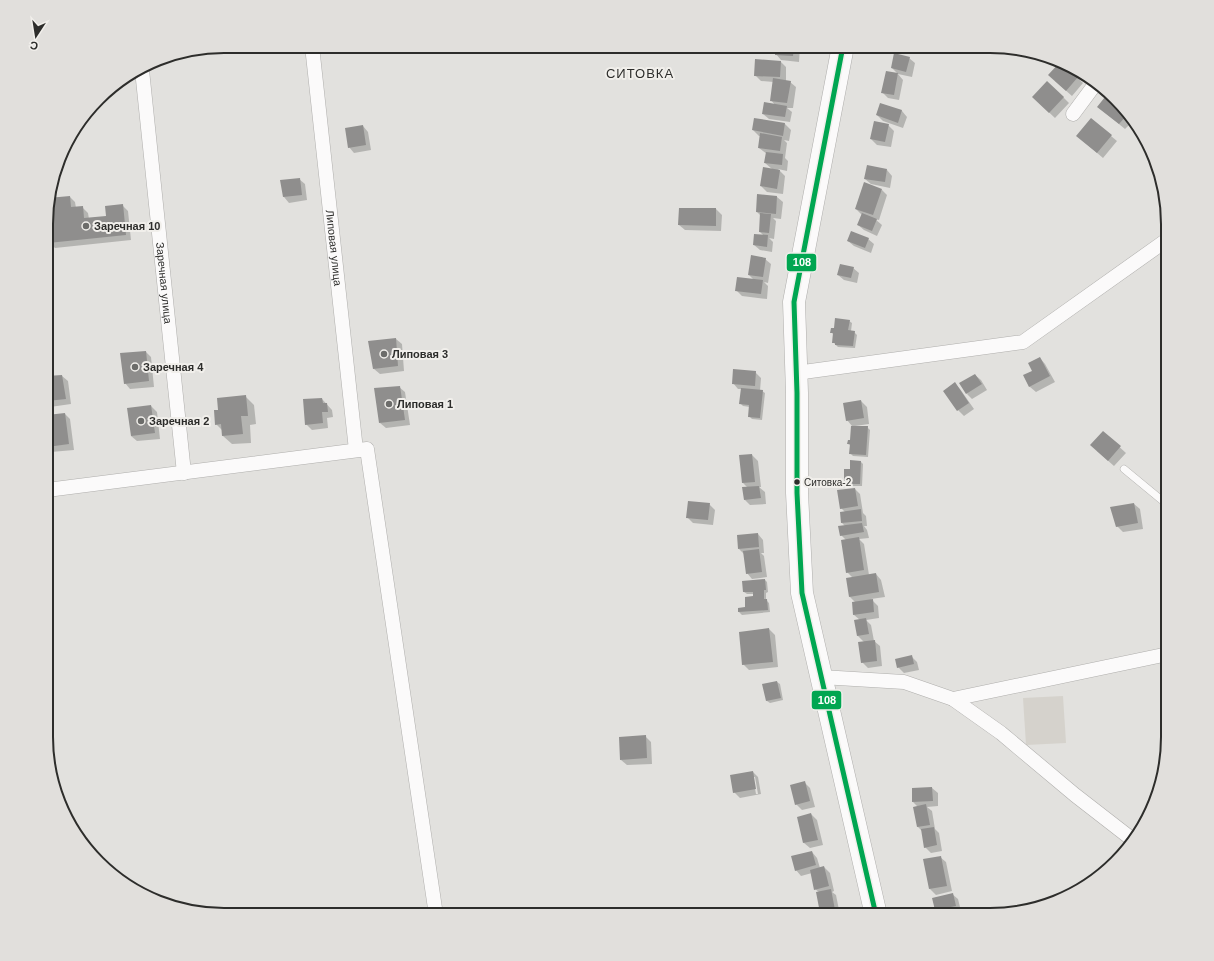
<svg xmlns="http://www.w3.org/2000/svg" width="1214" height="961" viewBox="0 0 1214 961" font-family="Arial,sans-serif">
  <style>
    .built { fill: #d5d2cc }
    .shadow { fill: #0003; fill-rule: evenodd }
    .building { fill: #8f8e8d }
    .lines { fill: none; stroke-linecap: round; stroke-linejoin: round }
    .service-casing { stroke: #afaeac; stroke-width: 8 }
    .minor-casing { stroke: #afaeac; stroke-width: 15 }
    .primary-casing { stroke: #afaeac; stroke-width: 23 }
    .service { stroke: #fbfafa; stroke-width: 7 }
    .minor { stroke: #fbfafa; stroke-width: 14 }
    .primary { stroke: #fbfafa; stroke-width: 22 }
    .bus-1-casing { stroke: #f1efeb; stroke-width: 8 }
    .bus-1 { stroke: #00a651; stroke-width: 5 }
    .poi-dot { fill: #6c6c6a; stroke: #f1efeb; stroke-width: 1.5 }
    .bus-dot { fill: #2d2d2b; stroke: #f1efeb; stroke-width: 1.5 }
    .labels { text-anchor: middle; stroke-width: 4; stroke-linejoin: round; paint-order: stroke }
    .bus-label { font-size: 10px; fill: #2d2d2b; stroke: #f1efeb; text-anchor: start }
    .poi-label { font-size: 11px; font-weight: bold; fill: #2d2d2b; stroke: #f1efeb; text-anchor: start }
    .street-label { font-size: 11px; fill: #2d2d2b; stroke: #f1efeb }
    .quarter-label { font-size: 13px; letter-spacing: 1px; fill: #2d2d2b; stroke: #f1efeb }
    .rim { fill: none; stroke: #2d2d2b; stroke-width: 2 }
    .line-badge { stroke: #f1efeb; stroke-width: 1.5 }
    .badge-label { font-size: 11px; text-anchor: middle; font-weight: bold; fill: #fff }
  </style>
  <rect width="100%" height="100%" fill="#e2e1de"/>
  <!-- built -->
  <path class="built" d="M1063 696 1066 743 1026 745 1023 698Z"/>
  <!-- shadow -->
  <path class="shadow" d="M776 46H800L799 62 781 60 776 54Z
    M899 46H921L918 54Z
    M909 58 915 63 912 77 898 74 892 68Z
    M780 61 786 67V81L790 82 796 87 793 108H787L792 112 790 122 769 119 763 114 775 105 771 100 774 82 761 81 755 75Z
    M1061 63 1083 83 1072 96 1055 81Z
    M898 74 903 80 899 100 888 98 882 92Z
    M1109 93 1131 123 1125 129 1098 107Z
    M1063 97 1069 103 1055 118 1039 103Z
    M881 104 902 111 907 117 903 128 883 121 877 115Z
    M755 119 785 124 791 130 789 141 784 140 787 143 785 158 788 161 787 171 778 169 785 176 783 194 767 192 761 186 772 169 765 163 767 154 759 148 761 136H759L753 130Z
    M888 125 894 131 891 147 877 145 871 139Z
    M363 126 368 132 371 150 354 153 349 147Z
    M1111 136 1117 141 1103 158 1083 141Z
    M887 170 892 176 890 188 871 184 865 179Z
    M299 179 305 184 307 200 289 203 284 197 281 181Z
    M882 190 887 195 879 220 875 219 882 225 877 236 864 230 858 225 862 215 856 209Z
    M758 195 777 197 783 202 781 219 773 218 776 221 774 239 769 238 773 242 772 252 760 250 754 245 764 236 760 232 761 216 757 212Z
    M70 197 75 202 76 208 82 207 88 213 89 219 107 217 123 206 128 211 131 240 55 248 49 242 48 224V199Z
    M716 209 722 215 721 231 685 230 679 225Z
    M868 239 874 244 871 253 854 246 848 241Z
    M765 259 771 264 768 283 764 282 768 286 767 299 742 296 736 290 754 280 749 275Z
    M853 268 859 273 857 283 844 280 838 275Z
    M849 321 852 323 851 331 854 332 857 335 855 348 838 347 833 342 834 335 831 332Z
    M396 339 402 344 404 371 380 374 374 369Z
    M146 352 151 357 154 387 130 389 125 383Z
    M1040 358 1045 364 1055 382 1036 392 1030 387 1024 376 1033 371Z
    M755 372 761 378 760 391H762L765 393 762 420 752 419 749 416 750 407 743 406 740 403 742 389H738L733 383Z
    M975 375 981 380 987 390 972 399 967 394Z
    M62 376 68 381 71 404 50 407 47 404V377Z
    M955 384 960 389 974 409 964 416 958 410Z
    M399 387 405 392 410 425 386 428 380 423Z
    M245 396 254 405 256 424 250 425 251 443 232 444 223 436V431L216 424 220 411Z
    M322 399 332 410 333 417 327 418 328 428 312 430 306 424Z
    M861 401 867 407 869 424 855 426V427H867L870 430 868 457 853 456 850 453 851 446 848 444 851 441 852 426 847 420Z
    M151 406 157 412 160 439 137 441 131 436Z
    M65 414 70 419 74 450 51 452 47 448V416Z
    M1103 432 1126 453 1114 466 1097 451Z
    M752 455 758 461 761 487H759L765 492 766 504 750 505 745 500 748 488 743 483Z
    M861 462 863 464 862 486H847L845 483 851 470Z
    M855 489 860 494 863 513 866 516 867 526H864L867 530 869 538 859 539 864 544 869 575 876 574 881 580 885 597 871 599 878 606 879 618 866 620 871 625 874 641 880 646 882 666 868 668 862 662 864 642 858 636 855 621 860 620 854 615 856 603 850 597 853 578 847 572 846 540 841 535 845 526 842 523 845 512 841 508Z
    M709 504 715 510 713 525 693 523 687 517Z
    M1134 504 1140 509 1143 529 1123 532 1117 526Z
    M758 534 763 540 764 553H761L764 556 767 577 752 579 747 573 744 554 739 549Z
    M765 580 767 582 768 592 766 593V600L769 603 770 612 742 615 739 612V609L746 608 754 597V594H747L744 592Z
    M769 629 775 635 778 667 749 670 743 664Z
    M911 656 917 662 919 670 904 673 898 667Z
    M777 682 780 684 783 700 770 703 767 701Z
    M645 736 651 742 652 764 627 765 621 760Z
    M753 772 758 777 761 794 740 798 734 792ZM753 777H755L758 794H756Z
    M804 782 810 788 815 807 802 810 796 804Z
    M932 788 938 793V806L927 807 932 811 935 829 939 833 942 851 931 853 925 847 922 831 918 827 914 807H918L913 802Z
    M811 814 817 820 823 845 810 848 804 843Z
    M812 852 817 858 820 868 824 867 830 873 834 891 832 892 836 895 840 915H823L821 912 819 892 815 889 812 873 801 876 796 870Z
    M940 857 946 862 952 891 936 895 930 889 924 860Z
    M952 894 958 899 961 911 947 915H936L940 914 936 910Z"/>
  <!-- building -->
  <path class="building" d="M775 46H794L793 56 775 55Z
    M894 53 910 57 906 72 891 68Z
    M755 59 781 61 780 77 754 76Z
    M1061 61 1078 77 1066 91 1048 75Z
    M886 71 898 73 894 95 881 93Z
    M773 78 791 81 787 103 770 101Z
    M1047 81 1064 97 1049 113 1032 97Z
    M1109 92 1126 116 1119 124 1097 107Z
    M764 102 787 106 785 117 762 114Z
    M880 103 902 110 898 123 876 115Z
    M754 118 785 123 783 136 752 130Z
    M1091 118 1112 135 1097 153 1076 136Z
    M874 121 889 124 885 142 870 139Z
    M363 125 366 145 348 148 345 128Z
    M760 133 782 137 780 151 758 148Z
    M766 152 783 154 782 165 764 163Z
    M867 165 887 169 885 182 864 179Z
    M763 167 780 170 777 189 760 186Z
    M300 178 302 195 283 197 280 180Z
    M864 182 882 189 873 215 855 209Z
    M757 194 777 196 776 214 756 212Z
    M70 196 71 207 83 206 84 218 106 216 105 206 123 204 126 235 48 243 47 234 48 198Z
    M679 208H716V226L678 225Z
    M760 213 771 214 769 233 759 232Z
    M862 213 877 219 872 231 857 225Z
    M851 231 869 238 865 248 847 241Z
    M754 234 768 235 767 247 753 245Z
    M751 255 766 258 763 277 748 275Z
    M840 264 854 267 851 278 837 275Z
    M737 277 763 280 761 294 735 291Z
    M835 318 850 320 848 330 855 331 853 346 835 345V343H832L833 333H830L831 328H834Z
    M396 338 398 366 373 369 368 341Z
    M146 351 149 381 124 384 120 353Z
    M1040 357 1050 376 1029 387 1023 375 1032 371 1028 363Z
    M733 369 756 371 755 386 732 384Z
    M975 374 982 384 966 394 959 383Z
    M62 375 66 399 47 401V376Z
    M955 382 969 403 957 411 943 391Z
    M400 386 405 420 379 423 374 388Z
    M741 388 763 390 760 418 748 417 749 405 739 404Z
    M246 395 248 416H241L243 434 222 436 221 424 215 425 214 410H218L217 398Z
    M322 398 323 403H327L328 412H322L323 423 305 425 303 399Z
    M861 400 864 418 846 421 843 403Z
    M151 405 155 433 131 436 127 408Z
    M65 413 69 444 47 447V415Z
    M851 426H868L866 455 849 454 850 444H847L848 440H850Z
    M1103 431 1121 446 1108 461 1090 445Z
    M752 454 755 482 742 483 739 455Z
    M850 460 861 461 860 484H844V469H850Z
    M759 486 761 498 744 500 742 487Z
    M855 488 858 506 840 509 837 490Z
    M688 501 710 503 708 520 686 518Z
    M1134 503 1138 523 1116 527 1110 507Z
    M861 509 862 521 841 523 840 512Z
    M862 523 864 532 840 536 838 526Z
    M758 533 759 547 738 549 737 535Z
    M859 537 864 570 846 573 841 540Z
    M759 549 762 572 746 574 743 551Z
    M876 573 879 592 849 597 846 578Z
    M765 579 766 590H764V599H767L768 610 738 612V608L745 607V597L753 596V592H743L742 581Z
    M873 599 874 612 853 615 852 602Z
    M866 618 869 634 857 636 854 620Z
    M769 628 773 662 742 665 739 632Z
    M875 640 877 661 861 663 858 642Z
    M912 655 914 664 897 668 895 659Z
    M777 681 781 698 766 701 762 684Z
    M646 735 647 758 620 760 619 737Z
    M753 771 756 789 733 793 730 775Z
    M805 781 810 801 795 805 790 785Z
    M932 787 933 801 912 802V788Z
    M926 804 930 825 917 827 913 807Z
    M811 813 818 840 803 843 797 817Z
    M934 827 937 845 924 848 921 829Z
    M812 851 816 865 795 871 791 856Z
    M941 856 947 886 929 889 923 859Z
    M824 866 829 886 814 890 810 870Z
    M831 889 835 910 820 913 816 892Z
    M953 893 956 906 935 910 932 898Z
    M946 913V915H935V914Z"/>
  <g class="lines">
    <!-- service casing -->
    <g class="service-casing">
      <path id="service" d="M1124 469 1164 502H1168"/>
    </g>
    <!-- minor casing -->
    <g class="minor-casing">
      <g id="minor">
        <path id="s1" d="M312 46 356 450"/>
        <path id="s2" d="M142 70 184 473"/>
        <path d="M1073 114 1096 83"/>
        <path d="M796 373 1023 342 1168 239"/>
        <path d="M47 490 367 449 436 915"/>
        <path d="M821 677 904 682 953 699 1001 733 1075 795 1133 840"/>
        <path d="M953 699 1168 654"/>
      </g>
    </g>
    <!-- primary casing -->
    <g class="primary-casing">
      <path id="primary" d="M843 46 794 302 797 393V493L802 593 876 915"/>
    </g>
    <!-- service -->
    <use href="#service" class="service"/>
    <!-- minor -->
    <use href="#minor" class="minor"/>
    <!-- primary -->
    <use href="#primary" class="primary"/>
    <!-- bus-1 casing -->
    <g class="bus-1-casing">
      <path id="bus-1" d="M843 46 794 302 797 393V493L802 593 876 915"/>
    </g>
    <!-- bus-1 -->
    <use href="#bus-1" class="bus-1"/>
  </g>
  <!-- markers -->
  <g class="poi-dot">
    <circle cx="86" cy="226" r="4"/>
    <circle cx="384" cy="354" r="4"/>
    <circle cx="135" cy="367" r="4"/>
    <circle cx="389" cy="404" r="4"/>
    <circle cx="141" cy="421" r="4"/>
  </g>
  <circle class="bus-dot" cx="797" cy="482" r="3.5"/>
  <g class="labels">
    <!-- bus labels -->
    <g class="bus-label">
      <text x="804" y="486">Ситовка-2</text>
    </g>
    <!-- poi labels -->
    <g class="poi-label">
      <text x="94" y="230">Заречная 10</text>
      <text x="392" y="358">Липовая 3</text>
      <text x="143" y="371">Заречная 4</text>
      <text x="397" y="408">Липовая 1</text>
      <text x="149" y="425">Заречная 2</text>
    </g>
    <!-- street labels -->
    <g class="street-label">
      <text dy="4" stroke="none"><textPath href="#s1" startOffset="203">Липовая улица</textPath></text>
      <text dy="4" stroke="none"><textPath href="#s2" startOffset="214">Заречная улица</textPath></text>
    </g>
    <!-- quarter labels -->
    <g class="quarter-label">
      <text x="640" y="78">СИТОВКА</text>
    </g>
  </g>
  <!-- crop -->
  <path d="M0 0H1214V961H0ZM224 53H990A171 171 0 0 1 1161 224V737A171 171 0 0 1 990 908H224A171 171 0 0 1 53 737V224A171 171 0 0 1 224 53Z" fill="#e1dfdc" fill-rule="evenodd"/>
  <path class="rim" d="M224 53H990A171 171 0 0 1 1161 224V737A171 171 0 0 1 990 908H224A171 171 0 0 1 53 737V224A171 171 0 0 1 224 53Z"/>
  <g class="line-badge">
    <rect x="786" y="253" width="31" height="19" rx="4" fill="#00a651"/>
    <rect x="811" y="690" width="31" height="20" rx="4" fill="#00a651"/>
  </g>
  <g class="badge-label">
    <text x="802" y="266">108</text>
    <text x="827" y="704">108</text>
  </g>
  <!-- north arrow -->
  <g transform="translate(36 36) rotate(192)" stroke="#f1efeb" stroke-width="3" paint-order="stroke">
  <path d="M0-3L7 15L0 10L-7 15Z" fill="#2d2d2b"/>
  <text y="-6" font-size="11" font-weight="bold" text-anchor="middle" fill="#2d2d2b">С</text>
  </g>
</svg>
